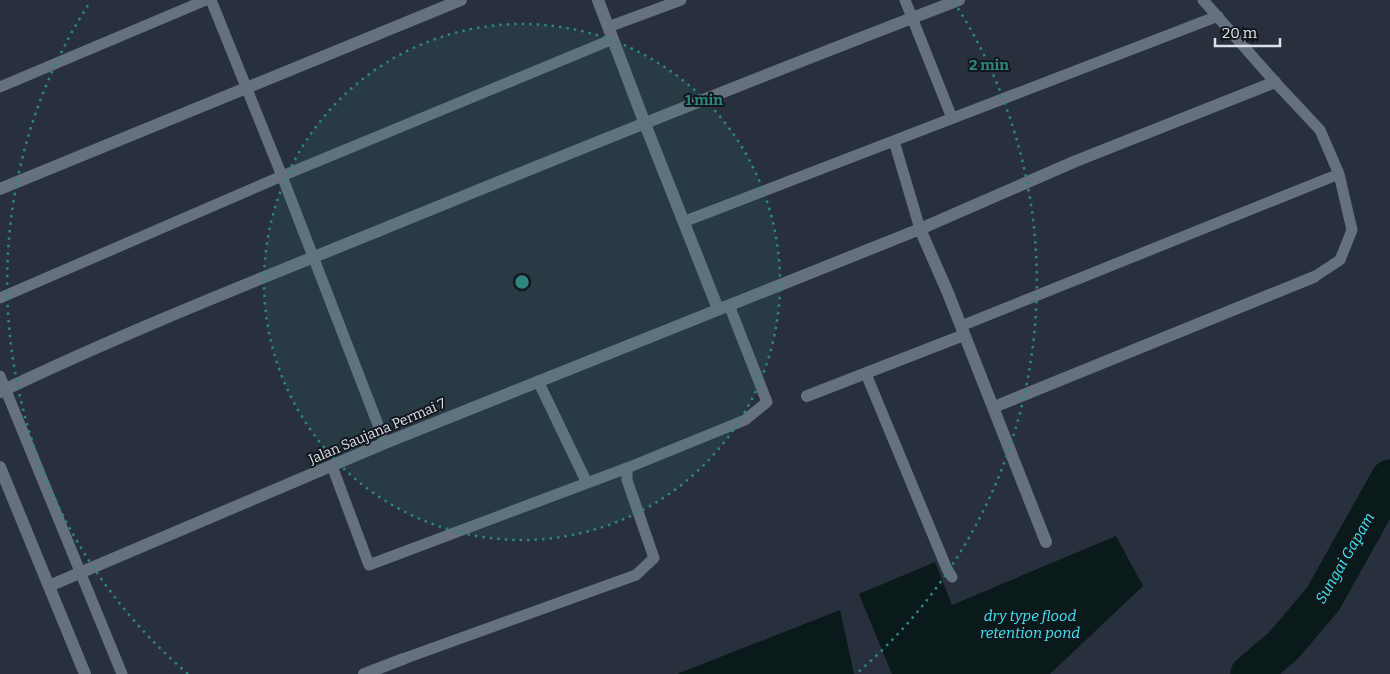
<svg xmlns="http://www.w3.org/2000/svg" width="1390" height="674" viewBox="0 0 1390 674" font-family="Bitter,serif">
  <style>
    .water { fill: #0a191a }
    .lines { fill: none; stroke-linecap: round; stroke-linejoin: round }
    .river { stroke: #0a191a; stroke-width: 39 }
    .lane { stroke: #66717f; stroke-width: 11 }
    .street { stroke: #66717f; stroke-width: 12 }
    .ring { fill: none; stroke: #2e8681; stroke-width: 2.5; stroke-dasharray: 2.5 5 }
    .labels { text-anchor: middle; stroke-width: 4; stroke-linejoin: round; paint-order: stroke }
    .street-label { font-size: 14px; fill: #dce2ea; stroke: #13171d }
    .water-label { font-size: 15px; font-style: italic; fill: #40e8f1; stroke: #13171d }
    .centre { fill: #2e8681; stroke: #13171d; stroke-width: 2.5 }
    .ring-label { font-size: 15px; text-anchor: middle; font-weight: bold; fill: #2e8681; stroke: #13171d; stroke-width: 4; stroke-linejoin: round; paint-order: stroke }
  </style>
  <rect width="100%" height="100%" fill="#27303c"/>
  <!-- water -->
  <path class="water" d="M1116 536 1143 586 1050 674H892L859 594 935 562 952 605Z
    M840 610 854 674H677Z"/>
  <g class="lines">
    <!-- river -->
    <path class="river" d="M1250 674 1283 646 1323 599 1390 479"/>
    <!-- lane -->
    <path class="lane" d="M211 0 282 176 385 443
      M905 0 952 118
      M1203 0 1275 82 1320 130 1339 174 1352 230 1340 260 1314 277
      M608 27 681 0
      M0 87 206 0
      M894 141 920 229
      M683 222 1218 16
      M0 298 282 176 613 39
      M961 326 1339 174
      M866 374 947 569 952 577
      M0 376 122 674
      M538 381 587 483
      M332 466 369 565 627 468
      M403 659 636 575 654 558 627 480V468L745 420 767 402 729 305"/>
    <!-- street -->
    <path class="street" d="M598 0 645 124 718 309
      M0 189 461 0
      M920 229 948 293 1046 542
      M0 392C125 332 255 281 383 229 574 151 766 74 959 0
      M807 396 964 335
      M994 407 1314 277
      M0 467 85 674
      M49 586 385 443 920 229 1076 161 1275 82
      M364 674 403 659"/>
  </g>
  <!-- distance rings -->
  <circle cx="522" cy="282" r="258" fill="#2e8681" fill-opacity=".12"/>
  <g class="ring">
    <circle cx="522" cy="282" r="258"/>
    <path d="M188 674A515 515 0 0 1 90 2M954 2A515 515 0 0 1 856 674"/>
  </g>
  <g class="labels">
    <!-- street labels -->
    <g class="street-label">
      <text transform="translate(377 431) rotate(-23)" y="5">Jalan Saujana Permai 7</text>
    </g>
    <!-- water labels -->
    <g class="water-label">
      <text transform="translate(1345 558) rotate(-60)" y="5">Sungai Gapam</text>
      <text x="1030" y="621">dry type flood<tspan x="1030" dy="17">retention pond</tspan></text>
    </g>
  </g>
  <circle cx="522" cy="282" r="8" class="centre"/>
  <g class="ring-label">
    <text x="989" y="70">2 min</text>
    <text x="704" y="105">1 min</text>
  </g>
  <!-- scale -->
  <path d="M1215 38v8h65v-8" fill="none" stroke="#dce2ea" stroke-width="2.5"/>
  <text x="1222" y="38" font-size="15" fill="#dce2ea" stroke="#13171d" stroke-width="4" paint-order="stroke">20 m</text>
</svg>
